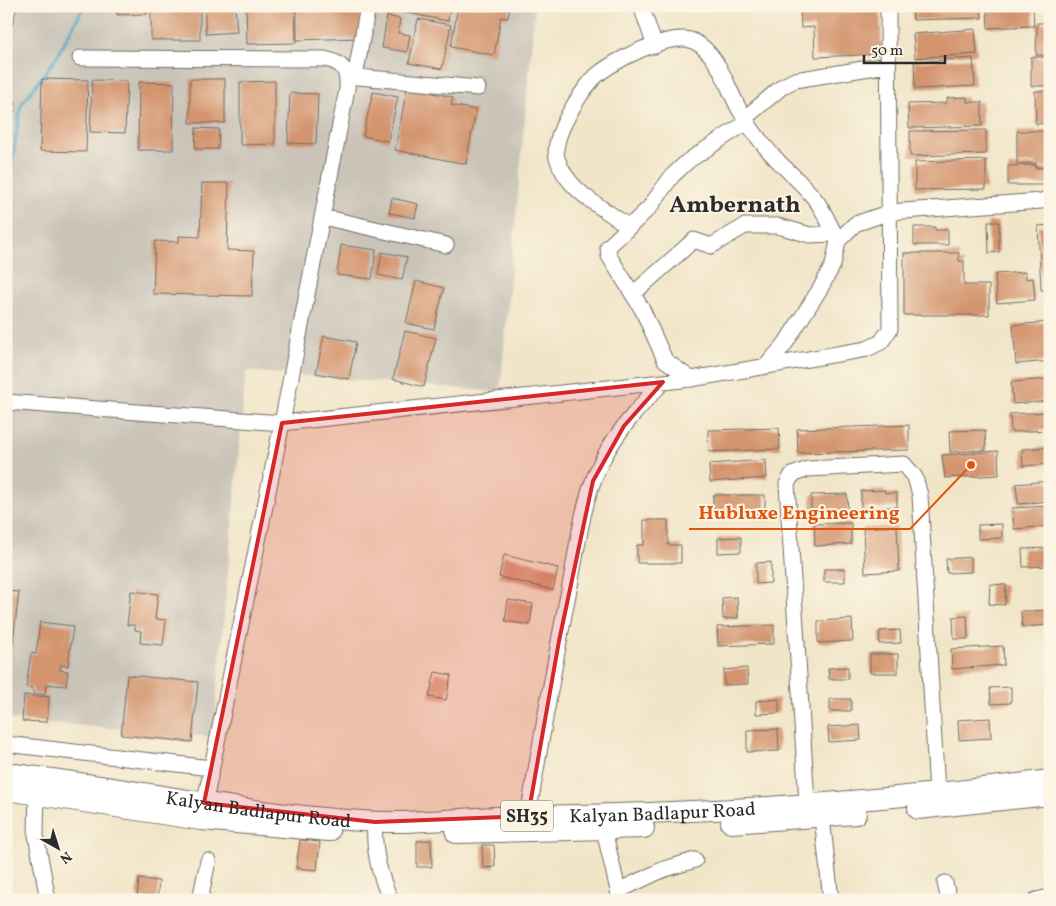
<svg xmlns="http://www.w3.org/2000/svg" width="1056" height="906" viewBox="0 0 1056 906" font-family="Vollkorn,serif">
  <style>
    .industrial { fill: #c9c3b8 }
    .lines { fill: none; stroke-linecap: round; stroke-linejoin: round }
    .stream { stroke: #49a8c8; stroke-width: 3 }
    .building { fill: #d3946e }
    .minor-casing { stroke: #706c62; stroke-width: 17 }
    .major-casing { stroke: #706c62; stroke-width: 22 }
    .minor { stroke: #fff; stroke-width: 15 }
    .major { stroke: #fff; stroke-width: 20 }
    .marked { fill: #d62828; fill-opacity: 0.2; stroke: #d62828; stroke-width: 4; stroke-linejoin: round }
    .labels { text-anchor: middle; stroke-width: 4; stroke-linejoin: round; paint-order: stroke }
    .shield { fill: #fcf5e5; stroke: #6a6863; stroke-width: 1 }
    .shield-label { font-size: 18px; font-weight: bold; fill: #2b2b2b }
    .street-label { font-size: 19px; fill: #2b2b2b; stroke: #fcf5e5 }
    .district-label { font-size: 24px; font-weight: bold; fill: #2b2b2b; stroke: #fcf5e5 }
    .leader { fill: none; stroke: #df570e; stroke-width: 2 }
    .callout-dot { fill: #df570e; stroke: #fcf5e5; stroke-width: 2 }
    .callout-label { font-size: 20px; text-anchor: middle; font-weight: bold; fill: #df570e; stroke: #fcf5e5; stroke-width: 4; stroke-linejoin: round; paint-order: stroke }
  </style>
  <rect width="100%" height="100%" fill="#fcf5e5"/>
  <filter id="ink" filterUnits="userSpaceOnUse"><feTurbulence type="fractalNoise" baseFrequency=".02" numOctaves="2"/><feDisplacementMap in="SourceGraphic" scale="10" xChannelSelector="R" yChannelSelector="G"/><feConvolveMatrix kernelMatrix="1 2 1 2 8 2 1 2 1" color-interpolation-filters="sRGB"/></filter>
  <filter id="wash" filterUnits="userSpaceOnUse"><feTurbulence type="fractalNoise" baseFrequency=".0096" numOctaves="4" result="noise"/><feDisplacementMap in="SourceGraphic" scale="20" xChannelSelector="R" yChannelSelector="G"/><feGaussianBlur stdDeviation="1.12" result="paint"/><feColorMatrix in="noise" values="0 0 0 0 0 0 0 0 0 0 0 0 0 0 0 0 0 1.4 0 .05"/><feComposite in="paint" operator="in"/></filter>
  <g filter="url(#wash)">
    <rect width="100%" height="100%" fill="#f1e5c8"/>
    <!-- industrial -->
    <path class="industrial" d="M6 6H535L500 392 246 371 213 737 6 719Z"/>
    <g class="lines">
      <!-- stream -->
      <path class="stream" d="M6 201 21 105 56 58 84 6"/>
    </g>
    <g id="blocks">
      <!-- building -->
      <path class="building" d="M118 6H148L147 14 117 15Z
        M151 6H200V40H151Z
        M204 6H235L237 32 206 34Z
        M246 6H295L296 43 247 44Z
        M297 6H360V38L297 40Z
        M397 6H450L448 21 396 11Z
        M458 6H510L508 18 501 17 494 55 451 47Z
        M800 6H880L882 54 815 57 814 27 801 28Z
        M912 6H981L982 18 913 20Z
        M1019 6H1033L1034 26 988 28 987 8Z
        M387 16 400 19 398 33 410 35 407 52 382 48Z
        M418 19 451 25 442 69 409 63Z
        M1037 23H1050V55H1036Z
        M975 29 977 54 915 58 913 34Z
        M1031 57H1050V86H1031Z
        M973 58 975 86 915 89 914 62Z
        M42 79 88 80 86 152 40 151Z
        M190 79H225V123H190Z
        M92 80 127 81 125 133 90 132Z
        M275 81V144L240 145V82Z
        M139 82 174 83 173 150H138Z
        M407 88 453 97 451 105 476 110 466 164 395 150Z
        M1035 91H1050V123L1036 124Z
        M373 92 398 97 388 141 363 136Z
        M290 93 318 94 316 144 288 143Z
        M967 97V102H982V126L909 128 908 104 947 103V98Z
        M196 128 219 129 218 149H195Z
        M986 130V154L910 156V131Z
        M1017 131H1050V167H1036V163L1017 164Z
        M986 160V189L915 190V162Z
        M1035 165V168H1050V185H1008V166Z
        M202 183H229L227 250 254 251 252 296 153 294 155 241 179 242V236L200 237Z
        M392 198 418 204 415 218 389 213Z
        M988 222H999V252L989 253Z
        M1050 225V290H1041L1038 226Z
        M914 227H935V230H948V245H914Z
        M341 245 376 250 372 279 337 275Z
        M382 252 407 257 402 280 378 275Z
        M904 253H959V261H964V285H989V315H904Z
        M1026 272V279L1033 278 1035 300 997 303 995 274Z
        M416 281 444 288 434 329 406 323Z
        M1050 322V361L1016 364 1013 325Z
        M405 331 436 338 424 387 393 379Z
        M324 336 356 342 349 379 316 373Z
        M1050 379V401L1013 404 1011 382Z
        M1050 412V430L1011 432 1010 414Z
        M909 425V450L798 453 797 429Z
        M779 428 780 449 709 452 708 430Z
        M985 430 986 450 950 452 949 431Z
        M1050 447V464L1023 466 1022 449Z
        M998 451 999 475 945 478 942 455Z
        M766 460 767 478 710 482 709 464Z
        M1050 481V501L1018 504 1016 484Z
        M885 490V493H897V507L861 508V491Z
        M847 494 848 512 811 513V495Z
        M713 495H765V514L713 515Z
        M1050 506V526L1014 529 1012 508Z
        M644 520H668V545H681V563H637V545H644Z
        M851 523V544L815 546 814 524Z
        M1002 524V538L978 539V525Z
        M897 526 899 571 865 573 863 528Z
        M741 537V552L718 553V538Z
        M1050 548V566L1023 567 1022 549Z
        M504 555 558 568 553 590 499 577Z
        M971 557V572L947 573 946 559Z
        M771 562V583L756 584V563Z
        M824 569H845V582H824Z
        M990 584 1006 585 1005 605 989 604Z
        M6 591 19 592 7 690H6Z
        M131 591 158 594 155 619 166 620 163 645 140 643 141 631 135 630V625H127Z
        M737 597 738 618 723 619 722 598Z
        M508 600 533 604 530 625 505 621Z
        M1050 610V625L1022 627 1021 611Z
        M967 616 968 639H954L953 617Z
        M852 619 853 641 818 643V621Z
        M40 622 73 626 68 666 61 665 60 670 68 671 66 686 46 684 45 695 33 693V688L26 687 31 653 36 654Z
        M774 625V644L718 646 717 627Z
        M900 630 901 643 879 644 880 631Z
        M1003 646 1004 665 952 669 951 649Z
        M870 654H898V673H870Z
        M848 667V679H829L828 668Z
        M747 668 748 684 724 685V670Z
        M435 672 451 675 446 700 429 697Z
        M127 675 198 682 192 742 121 735Z
        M1011 687V703L991 704 990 688Z
        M24 695 49 697 47 722 22 721Z
        M779 699V713L756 714V701Z
        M830 699H851V711H830Z
        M990 718 991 738 959 740 958 720Z
        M860 725 861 740 829 742 828 727Z
        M778 729 779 751 747 752V730Z
        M300 840 320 842 317 870 296 868Z
        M431 840 432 867H417V841Z
        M482 845H494L495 867 483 868Z
        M139 879 159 881 157 900 137 898Z"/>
    </g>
  </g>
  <g filter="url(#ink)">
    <use href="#blocks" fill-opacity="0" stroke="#706c62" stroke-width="1"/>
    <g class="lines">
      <!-- minor casing -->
      <g class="minor-casing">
        <path id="minor" d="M641 6 655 46
          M6 19 8 6
          M80 58 325 59C344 63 348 71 347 89L282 423 691 379 867 349 881 342 890 329 888 6
          M348 76 478 88
          M355 77 368 6
          M6 106H8
          M745 118 783 86 795 80 888 65
          M323 217 446 245
          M629 227C603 207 568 193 557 158 551 137 580 93 594 78 611 61 671 31 693 41 718 52 727 87 739 109 750 128 764 147 780 163 791 174 804 185 814 198 825 211 830 226 838 241
          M633 294 694 240 711 246 745 226H778L810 235 834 234
          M766 366 785 344 820 289 833 265 838 241 855 224 890 212 1041 201 1050 198
          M691 379 665 360 642 309 609 256 608 247 649 208 672 176 688 161 747 122
          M6 402 282 423 203 811
          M6 744 211 768
          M37 785 36 835 48 900
          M807 803 787 484 792 475 808 469 904 464 915 477 920 495 937 793
          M822 817 831 900
          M375 822C373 849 379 875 391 900
          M526 826C541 744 554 662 571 580 579 538 584 491 606 453 621 427 642 404 663 382
          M604 830 620 899
          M945 883 949 900
          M618 891 662 870 695 860
          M200 900 208 861
          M1036 900 1050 897"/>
      </g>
      <!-- major casing -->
      <g class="major-casing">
        <g id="major">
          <path id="s1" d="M6 773C125 787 242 813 361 821 417 825 474 816 530 816 703 814 877 802 1050 780"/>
          <path d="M6 790 201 820 329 831"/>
          <path d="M918 809 1050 795"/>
          <path d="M731 823 856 814"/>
          <path d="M456 833 644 828"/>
        </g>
      </g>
      <!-- minor -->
      <use href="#minor" class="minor"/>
      <!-- major -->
      <use href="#major" class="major"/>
    </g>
  </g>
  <!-- marked area -->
  <path class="marked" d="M663 382 624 426 593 481 559 641 528 816 375 822 204 803 282 423Z"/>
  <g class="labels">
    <!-- shield labels -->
    <rect class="shield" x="501" y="800.5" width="52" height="31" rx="4"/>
    <g class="shield-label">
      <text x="527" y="822">SH35</text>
    </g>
    <!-- street labels -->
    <g class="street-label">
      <text dy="7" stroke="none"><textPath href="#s1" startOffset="255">Kalyan Badlapur Road</textPath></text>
      <text dy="7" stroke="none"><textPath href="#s1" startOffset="660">Kalyan Badlapur Road</textPath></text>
    </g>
    <!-- district labels -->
    <g class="district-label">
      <text x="735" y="212">Ambernath</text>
    </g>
  </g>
  <!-- callouts -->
  <path class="leader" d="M971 465L910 529H689"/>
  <circle class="callout-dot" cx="971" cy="465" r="5"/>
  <g class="callout-label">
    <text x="799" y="519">Hubluxe Engineering</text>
  </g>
  <!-- margin -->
  <rect width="1056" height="906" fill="none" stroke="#fcf5e5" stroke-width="25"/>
  <!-- north arrow -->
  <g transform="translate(58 848) rotate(141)" stroke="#fcf5e5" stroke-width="4" paint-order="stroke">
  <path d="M0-4L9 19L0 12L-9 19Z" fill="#2b2b2b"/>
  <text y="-8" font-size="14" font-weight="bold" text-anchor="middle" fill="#2b2b2b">N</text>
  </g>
  <!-- scale -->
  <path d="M864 55v8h81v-8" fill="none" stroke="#2b2b2b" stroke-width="2.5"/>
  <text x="871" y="55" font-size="15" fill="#2b2b2b" stroke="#fcf5e5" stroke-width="4" paint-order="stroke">50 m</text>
</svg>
